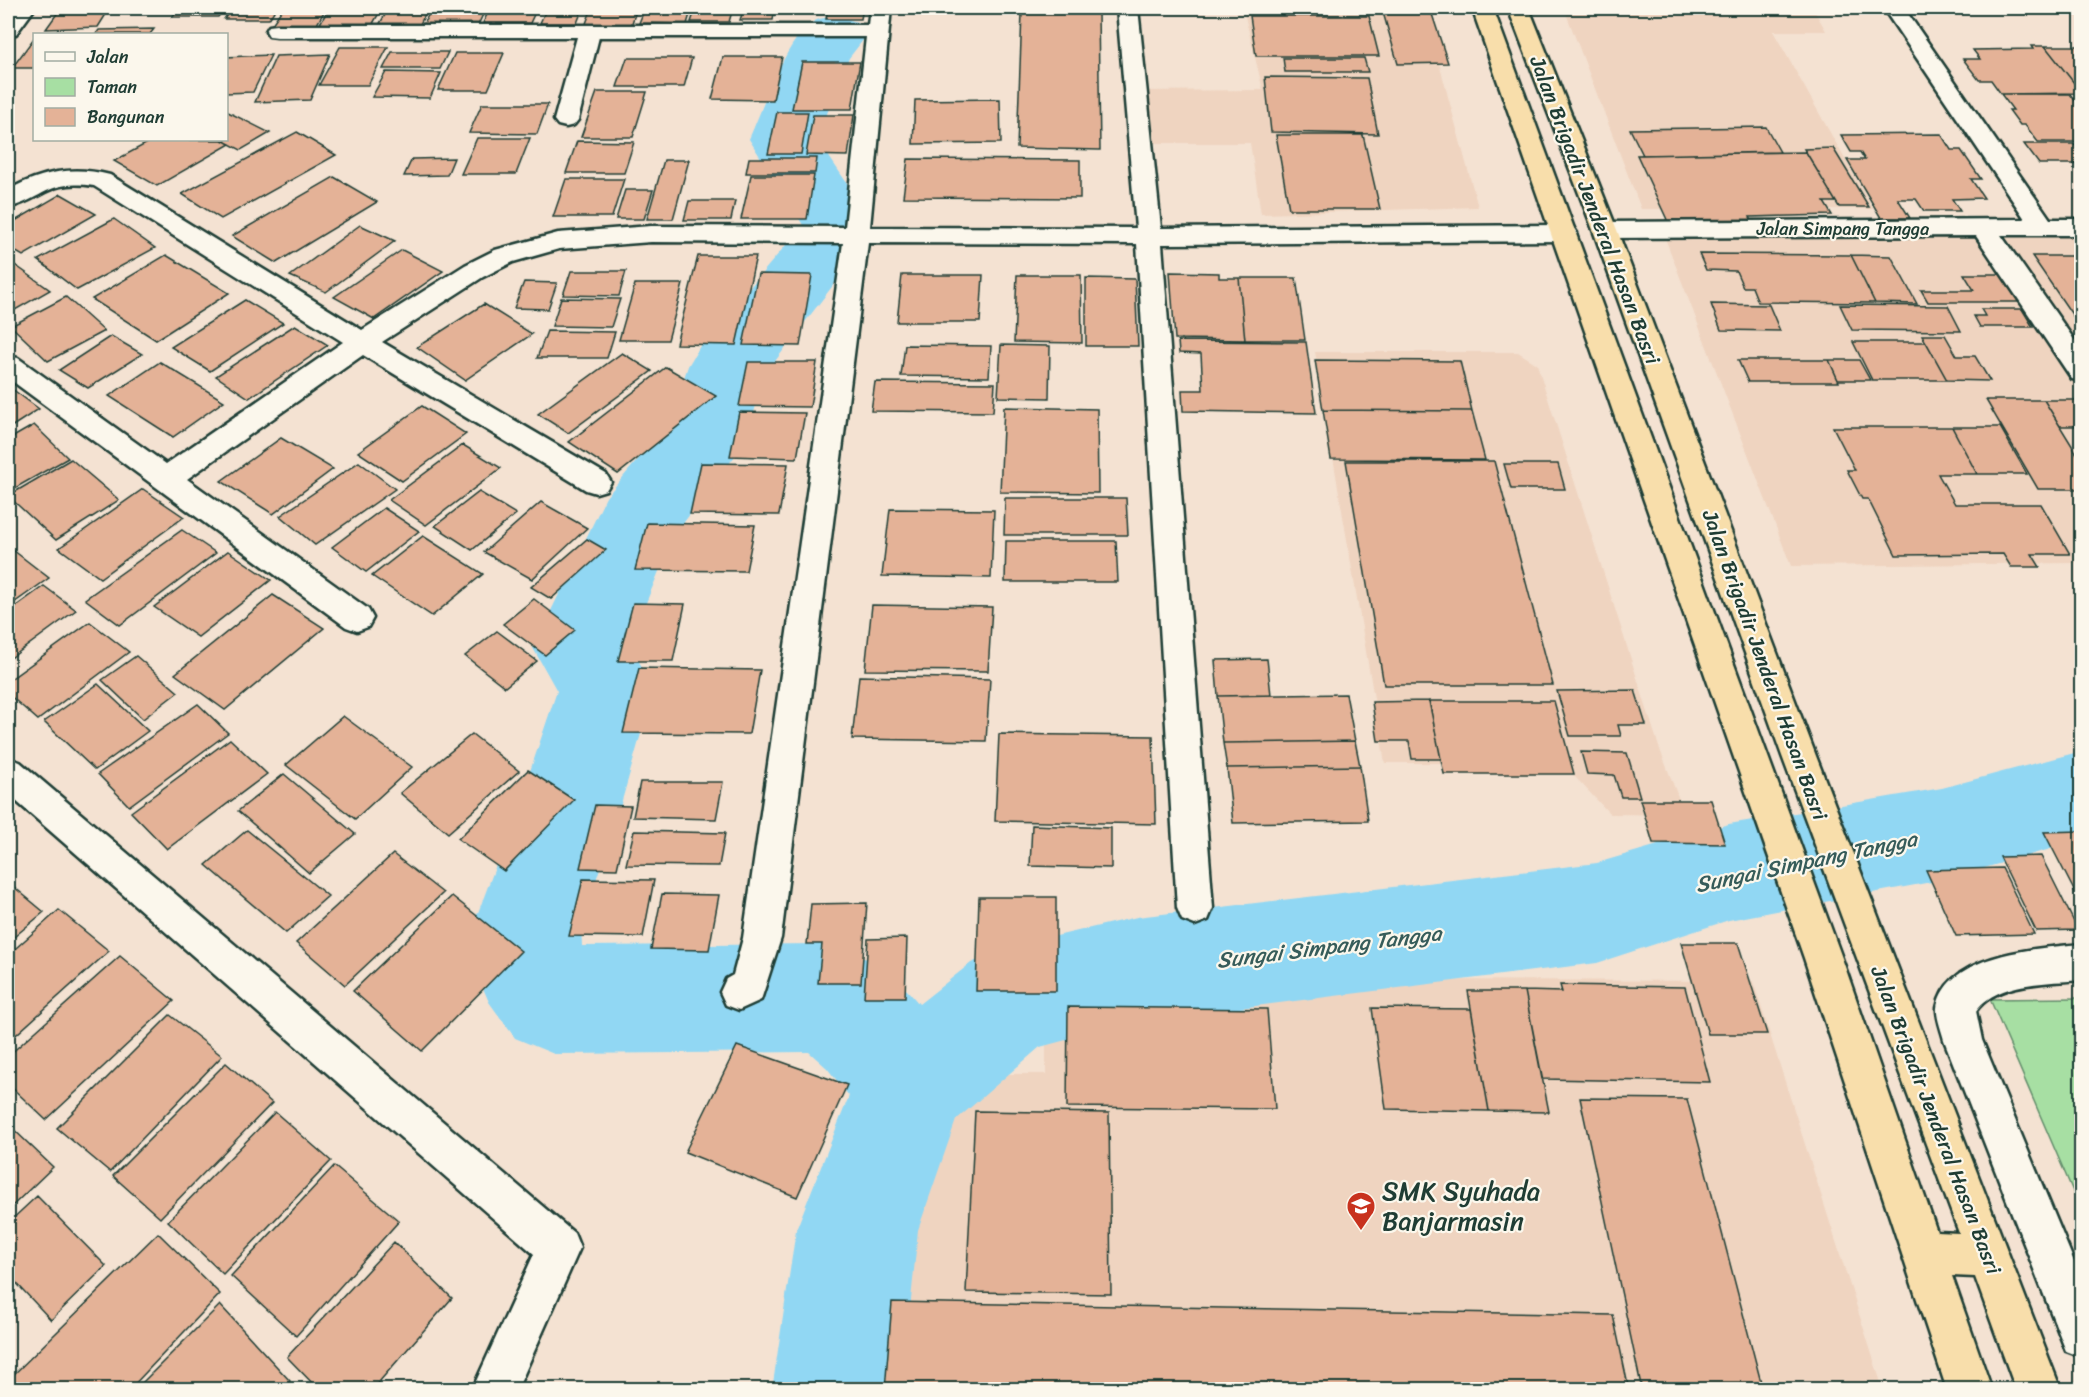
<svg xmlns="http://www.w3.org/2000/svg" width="2089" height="1397" viewBox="0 0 2089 1397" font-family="Sriracha,sans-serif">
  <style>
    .built { fill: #efd4c0 }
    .green { fill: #a7dfa3; stroke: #638e6c; stroke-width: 1.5 }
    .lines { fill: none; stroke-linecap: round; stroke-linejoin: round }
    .river { fill: #91d7f3; fill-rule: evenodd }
    .building { fill: #e4b297; stroke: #1f3d34; stroke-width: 1.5 }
    .minor-casing { stroke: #1f3d34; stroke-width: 5 }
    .trunk-casing { stroke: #1f3d34; stroke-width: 5 }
    .minor { fill: #fbf7ec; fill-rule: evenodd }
    .trunk { fill: #f8deab; fill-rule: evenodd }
    .labels { text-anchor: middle; stroke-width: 4.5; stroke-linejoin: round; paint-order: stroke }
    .far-street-label { font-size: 18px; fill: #1f3d34; stroke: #fbf7ec }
    .street-label { font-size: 21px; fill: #1f3d34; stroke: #fbf7ec }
    .water-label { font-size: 22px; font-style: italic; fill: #365c5a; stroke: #fbf7ec }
    .near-poi-label { font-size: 26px; fill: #1f3d34; stroke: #fbf7ec; text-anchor: start }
  </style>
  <rect width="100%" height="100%" fill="#f4e2d2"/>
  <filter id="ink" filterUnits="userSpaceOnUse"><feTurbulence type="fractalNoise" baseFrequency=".0167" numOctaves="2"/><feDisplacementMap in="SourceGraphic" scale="12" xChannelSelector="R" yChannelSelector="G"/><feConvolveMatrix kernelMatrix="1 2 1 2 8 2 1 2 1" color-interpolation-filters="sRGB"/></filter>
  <g filter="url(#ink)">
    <!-- built -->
    <path class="built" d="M1243 8H1424L1478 207 1261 214 1250 143H1137L1132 91 1263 90Z
      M1564 8H1813L1826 31H1773L1873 209H1641Z
      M1769 233H2081V563L1791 566 1665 238Z
      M1315 352H1518L1537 364 1659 747 1685 815 1610 814 1562 763H1385Z
      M1046 979 1753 981 1883 1389 879 1390 899 1074H1046Z"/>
    <!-- green -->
    <path class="green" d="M2081 998H2082L2081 1210 1990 999Z"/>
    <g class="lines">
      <!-- river -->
      <path class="river" d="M835 16 857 22 867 35 849 58 817 139 870 217 860 232 867 241 766 373 747 435 735 456 674 535 629 644 654 688 621 804 581 926 582 946 830 944 869 960 907 990 919 1004 971 963 1010 947 1137 917 1597 863 1729 824 1942 788 2082 751V840L1942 880 1729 920 1597 963 1137 1021 1040 1047 956 1120 918 1230 902 1390H772L796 1230 849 1096 827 1068 809 1052 554 1054 515 1038 489 1002 473 965V926L519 804 557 691 533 648 606 497 669 423 688 366 700 346 803 225 749 139C762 110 786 38 813 22 818 18 828 18 835 16Z"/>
    </g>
    <!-- building -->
    <path class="building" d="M61 8H110L98 27 46 29Z
      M179 8H225L218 17H172Z
      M232 8H276L269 19H224Z
      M283 8H326L317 24H272Z
      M329 8H382L371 27H318Z
      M389 8H428L417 30H376Z
      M432 8H486L478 25H423Z
      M490 8H537L530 23H483Z
      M547 8H583L577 23H540Z
      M592 8H637L631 26H585Z
      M645 8H692L687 24 639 23Z
      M696 8H733L729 22H691Z
      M744 8H775L773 20H740Z
      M828 8H863L861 19H826Z
      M1430 8 1448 63 1398 64 1382 9Z
      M1098 12 1100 150 1017 148 1022 13Z
      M1250 16H1369L1379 56H1256Z
      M154 29 150 34H96L99 30Z
      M34 38V68H12Z
      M2031 46H2045L2082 93 2001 94 1991 80H1979L1963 59H1980L1973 50 2033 49Z
      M2045 46H2082V93Z
      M340 47H388L368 85H319Z
      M392 52H448L440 69H383Z
      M455 53H504L488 90H438Z
      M330 54 310 100 255 102 276 56Z
      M271 55 253 92 226 93V57Z
      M723 57H782L773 100 712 99Z
      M627 58H692L684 87H617Z
      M1283 58H1364L1368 72H1285Z
      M802 62H860L852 109H792Z
      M386 72 441 73 430 98 372 97Z
      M1265 77 1367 78 1378 134 1271 132Z
      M597 92H647L633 137H581Z
      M2001 94H2070L2082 109V142H2038L2025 125H2020L2009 110H2013Z
      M1000 99 1001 143 913 144 915 100Z
      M482 104H548L537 134 469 133Z
      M226 111 270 133 241 150 222 140H226Z
      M777 112H808L801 154H768Z
      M813 115H854L848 156 806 155Z
      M1766 127 1780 152 1643 155 1630 129Z
      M297 132 336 155 221 219 182 194Z
      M1941 134 1951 150H1961L1981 179H1971L1984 198 1952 199 1960 211H1924L1916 199H1898L1910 218H1881L1847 160H1865L1860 152H1851L1841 135Z
      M1276 135H1363L1380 209H1289Z
      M477 138H530L516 174H461Z
      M153 140H222L230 144 157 186 114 161Z
      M577 141 634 142 624 173H566Z
      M2024 144H2073L2077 147H2082V172L2075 164H2039Z
      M1833 148 1869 207H1839L1804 149Z
      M1806 152 1836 202H1824L1832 215 1750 217 1754 224 1670 226 1637 155Z
      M454 158 447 175 404 176 412 159Z
      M749 158H817L815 173H746Z
      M908 159 1080 160V198L903 197Z
      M664 160H689L673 219H647Z
      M751 175H814L807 219H741Z
      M334 177 377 202 276 263 232 236Z
      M566 179H624L612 217H553Z
      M625 190H653L644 219H616Z
      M61 194 96 214 23 256 8 247V225Z
      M689 201H735L731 220H684Z
      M114 219 155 248 77 290 38 260Z
      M360 225 395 241 326 292 290 276Z
      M402 250 443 271 374 319 334 297Z
      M1699 254 1851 255 1875 303 1758 302 1752 287H1743L1736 271 1706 270Z
      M166 255 229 293 156 340 92 299Z
      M1851 255 1891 256 1917 304 1875 303Z
      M698 256H756L736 345 676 344Z
      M2032 256H2072L2082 270V329Z
      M8 260 50 290 8 314Z
      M571 271H626L619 296 563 295Z
      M1170 272 1219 273V278H1239L1245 340 1175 339Z
      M758 274 812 275 800 346 743 345Z
      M1964 274H2011L2029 302H1928L1921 290H1974Z
      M902 275H983L980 322H897Z
      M1017 275H1081L1082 343 1014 342Z
      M1086 278 1135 279 1138 346H1086Z
      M1239 278H1296L1305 340H1245Z
      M524 282 557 283 548 309 514 308Z
      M635 284H683L668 340H619Z
      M66 297 104 331 48 361 11 326Z
      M561 298 620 299 611 327 552 326Z
      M245 300 283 323 210 371 171 347Z
      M484 304 532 334 465 380 417 347Z
      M1711 304 1769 305 1780 331 1721 330Z
      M1840 305 1948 306 1961 331 1852 330Z
      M1981 309H2022L2033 327H1980L1974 316H1985Z
      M295 325 328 345 249 398 216 376Z
      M547 331 615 332 607 358H537Z
      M1922 335H1945L1957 356H1975L1990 381 1947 380Z
      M111 336 142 354 88 388 59 370Z
      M1178 341 1306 342 1316 413 1183 411 1182 390H1203L1201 354 1179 353Z
      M1853 342H1926L1947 380H1872Z
      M905 345 991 346 989 377 901 376Z
      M1001 345 1050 346 1049 398 998 397Z
      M622 353 652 371 568 433 538 414Z
      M1315 360 1460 361 1472 411 1323 410Z
      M1738 360H1829L1839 382H1748Z
      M1829 360H1859L1870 380H1838Z
      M160 362 224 401 173 437 109 396Z
      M748 362H817L810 407 739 406Z
      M666 367 716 396 618 474 569 442Z
      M875 382 995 383 993 412 871 411Z
      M8 386 39 409 8 429Z
      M1986 400H2044L2082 462V489H2038Z
      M2044 400H2082V426H2060Z
      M422 406 466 434 402 481 358 452Z
      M1004 407 1097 409 1098 493 1000 492Z
      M1323 410 1472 411 1485 460 1331 459Z
      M739 412 805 413 797 458 730 456Z
      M34 425 68 458 8 492V440Z
      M1833 427H1952L1977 474H1938L1955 504H2041L2070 554H2032L2040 567H2011L2003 554 1896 555 1868 499H1862L1847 470H1855Z
      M1952 427H2000L2027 474H1977Z
      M281 438 333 469 273 514 221 481Z
      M463 445 501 468 426 525 389 500Z
      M71 459 119 500 56 540 8 496Z
      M1346 461H1494L1553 685H1384Z
      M359 462 395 489 315 545 280 516Z
      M701 463 788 464 779 515 690 514Z
      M1504 464H1558L1565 489H1511Z
      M143 489 184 517 100 578 59 548Z
      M479 492 516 514 472 550 435 526Z
      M1005 498H1126L1128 535H1004Z
      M541 502 587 528 532 579 484 552Z
      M384 508 419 531 366 572 332 547Z
      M890 509 994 510 991 578 882 576Z
      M647 523 755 525 746 571 635 570Z
      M182 530 216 553 120 625 85 599Z
      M423 536 483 574 432 616 372 576Z
      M587 539 606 550 551 599 531 587Z
      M1006 541H1116L1118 582H1005Z
      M9 547 49 578 8 607V548Z
      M228 551 271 580 198 637 154 607Z
      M44 586 76 610 8 660V612Z
      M273 595 324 628 225 710 175 674Z
      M534 599 575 630 545 655 503 624Z
      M633 603 685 604 673 661H618Z
      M872 605 992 607 988 671 865 670Z
      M90 622 129 652 38 720 8 694V681Z
      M497 631 537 661 505 687 465 656Z
      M136 656 178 692 143 719 102 680Z
      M1267 659 1271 695 1218 696 1215 660Z
      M639 668 760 670 749 734 623 733Z
      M859 676 990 679 986 741 852 739Z
      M98 684 148 731 95 770 44 722Z
      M1635 690 1646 725H1618L1621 736H1570L1557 691Z
      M1346 694 1355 741 1223 743 1218 696Z
      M1429 701H1554L1574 774H1444Z
      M1429 701 1441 759H1412L1409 741H1378L1372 702Z
      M198 704 228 733 129 806 98 774Z
      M343 716 412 767 355 819 286 765Z
      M472 734 519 771 448 833 400 793Z
      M999 734 1153 736 1156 824 995 821Z
      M230 739 267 774 167 849 131 812Z
      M1355 741 1360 766 1227 768 1223 743Z
      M1581 752 1627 753 1640 797H1621L1614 775 1587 774Z
      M1360 766 1368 821 1233 823 1227 768Z
      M528 770 574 800 504 871 458 839Z
      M284 774 355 834 309 873 238 811Z
      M640 782H723L716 819 633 817Z
      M1640 800H1711L1725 844 1653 843Z
      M595 805 631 806 617 869 580 868Z
      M1032 825 1111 828V868L1030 866Z
      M247 830 328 896 286 933 206 865Z
      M634 831 725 833 719 866 626 865Z
      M2082 831V906L2044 832Z
      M393 854 443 893 345 985 296 943Z
      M2041 856 2078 930 2036 931 2000 857Z
      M2002 868 2034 934 1956 936 1926 870Z
      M583 879 654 880 643 937 569 936Z
      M8 882 44 912 8 942Z
      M662 894 719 895 709 950 651 949Z
      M452 896 521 951 422 1051 353 991Z
      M979 897H1056V991H976Z
      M867 903 861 983H818L822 944H807L811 904Z
      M59 910 109 951 8 1042V955Z
      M907 938 905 997H864L868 939Z
      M1681 943H1738L1767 1034H1708Z
      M120 956 174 1001 46 1120 8 1084V1056Z
      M1560 985 1685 987 1710 1082 1542 1079 1525 991 1562 992Z
      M1468 991H1525L1549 1112 1489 1111Z
      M1068 1007 1267 1009 1275 1109 1067 1107Z
      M1372 1008 1471 1009 1489 1111 1386 1109Z
      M170 1015 222 1056 110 1172 57 1128Z
      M737 1046 847 1085 797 1197 685 1152Z
      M226 1063 272 1103 160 1218 113 1176Z
      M1580 1098 1687 1099 1763 1390H1642Z
      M975 1111 1109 1113 1111 1294 966 1292Z
      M275 1112 331 1161 223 1274 168 1221Z
      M8 1124 53 1167 8 1210Z
      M334 1166 399 1221 296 1336 231 1276Z
      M37 1196 106 1266 51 1320 8 1274V1223Z
      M158 1233 220 1294 129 1390H8V1380Z
      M394 1242 452 1298 372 1390H319L287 1357Z
      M892 1302 1613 1315 1629 1390H885Z
      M220 1305 290 1381 282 1390H135Z"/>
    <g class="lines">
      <!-- minor casing -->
      <g class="minor-casing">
        <path id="minor" d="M13 8H35L16 34 8 35V15Z
          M870 8H891L870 227 1136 228 1117 8H1138L1161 228 1564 225 1573 227 1577 233 1573 239 1564 241 1162 244 1213 908 1208 920 1195 925 1182 920 1177 908 1137 244 868 243 781 938 761 1000 739 1010 726 1005 720 992 726 979 733 975 743 938 843 243 651 242 559 249 513 262 483 277 382 342 606 474 611 482 606 490 596 493 586 490 363 355 187 479 368 609 373 618 368 627 357 631 346 627 8 378V356L18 358 166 464 343 342 94 186C47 179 46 198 8 208V190C41 172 72 165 110 175L362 330 465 265 495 250 558 233 651 226 845 227 866 37H599L578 120 574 125 566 127 558 125 554 120 577 37H277L269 36 266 31 269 26 277 25H868Z
          M1883 8H1904L2050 219H2082V235H2001L2082 351V381L2072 379 1976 236 1605 238 1596 236 1593 230 1596 224 1605 222 2025 219Z
          M8 758 20 762 574 1233 580 1248 517 1390H472L534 1254 8 794Z
          M2082 944V980C2049 983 1997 981 1976 1011L1982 1040 2082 1281V1357L2066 1351 1944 1040C1942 1031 1936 1017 1937 1008 1946 953 2039 948 2082 944Z"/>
      </g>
      <!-- trunk casing -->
      <g class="trunk-casing">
        <path id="trunk" d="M1472 8H1493L1842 958 1937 1232 1959 1233 1782 756 1593 230 1508 8H1529L1617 230 1816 756 2061 1390H2016L1975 1277 1952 1276 1992 1390H1947L1804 958Z"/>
      </g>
      <!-- minor -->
      <use href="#minor" class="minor"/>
      <!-- trunk -->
      <use href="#trunk" class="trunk"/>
    </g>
  </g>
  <!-- icons -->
  <defs>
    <g id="school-pin" transform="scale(1.5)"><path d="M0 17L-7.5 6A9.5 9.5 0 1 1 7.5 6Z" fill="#c8321e" stroke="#fbf7ec"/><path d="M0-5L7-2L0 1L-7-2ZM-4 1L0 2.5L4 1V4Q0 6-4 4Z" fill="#fff"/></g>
  </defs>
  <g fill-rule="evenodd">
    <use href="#school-pin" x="1361" y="1206"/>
  </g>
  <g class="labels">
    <!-- far-street labels -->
    <g class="far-street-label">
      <text x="1843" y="235">Jalan Simpang Tangga</text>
    </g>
    <!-- street labels -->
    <g class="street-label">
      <text transform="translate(1595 210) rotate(69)" y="7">Jalan Brigadir Jenderal Hasan Basri</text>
      <text transform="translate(1765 665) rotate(70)" y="7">Jalan Brigadir Jenderal Hasan Basri</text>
      <text transform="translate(1936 1120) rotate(69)" y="7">Jalan Brigadir Jenderal Hasan Basri</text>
    </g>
    <!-- water labels -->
    <g class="water-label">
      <text transform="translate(1806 861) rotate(-12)" y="8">Sungai Simpang Tangga</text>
      <text transform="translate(1329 946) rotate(-7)" y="8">Sungai Simpang Tangga</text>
    </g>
    <!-- near-poi labels -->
    <g class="near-poi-label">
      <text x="1382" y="1200">SMK Syuhada<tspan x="1382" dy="30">Banjarmasin</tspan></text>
    </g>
  </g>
  <!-- margin -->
  <rect width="2089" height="1397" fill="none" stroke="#fbf7ec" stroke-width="30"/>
  <rect x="15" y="15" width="2059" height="1367" fill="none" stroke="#1f3d34" stroke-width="2" filter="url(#ink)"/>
  <!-- legend -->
  <rect x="33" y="33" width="195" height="108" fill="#fbf7ec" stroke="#a3ada2" stroke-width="1.5"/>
  <rect x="45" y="52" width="30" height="9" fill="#fbf7ec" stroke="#a3ada2" stroke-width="1.5"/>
  <text x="87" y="63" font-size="18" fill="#1f3d34">Jalan</text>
  <rect x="45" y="78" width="30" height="18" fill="#a7dfa3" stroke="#a3ada2" stroke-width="1.5"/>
  <text x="87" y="93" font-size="18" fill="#1f3d34">Taman</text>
  <rect x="45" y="108" width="30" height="18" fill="#e4b297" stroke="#a3ada2" stroke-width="1.5"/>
  <text x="87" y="123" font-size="18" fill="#1f3d34">Bangunan</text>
</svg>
